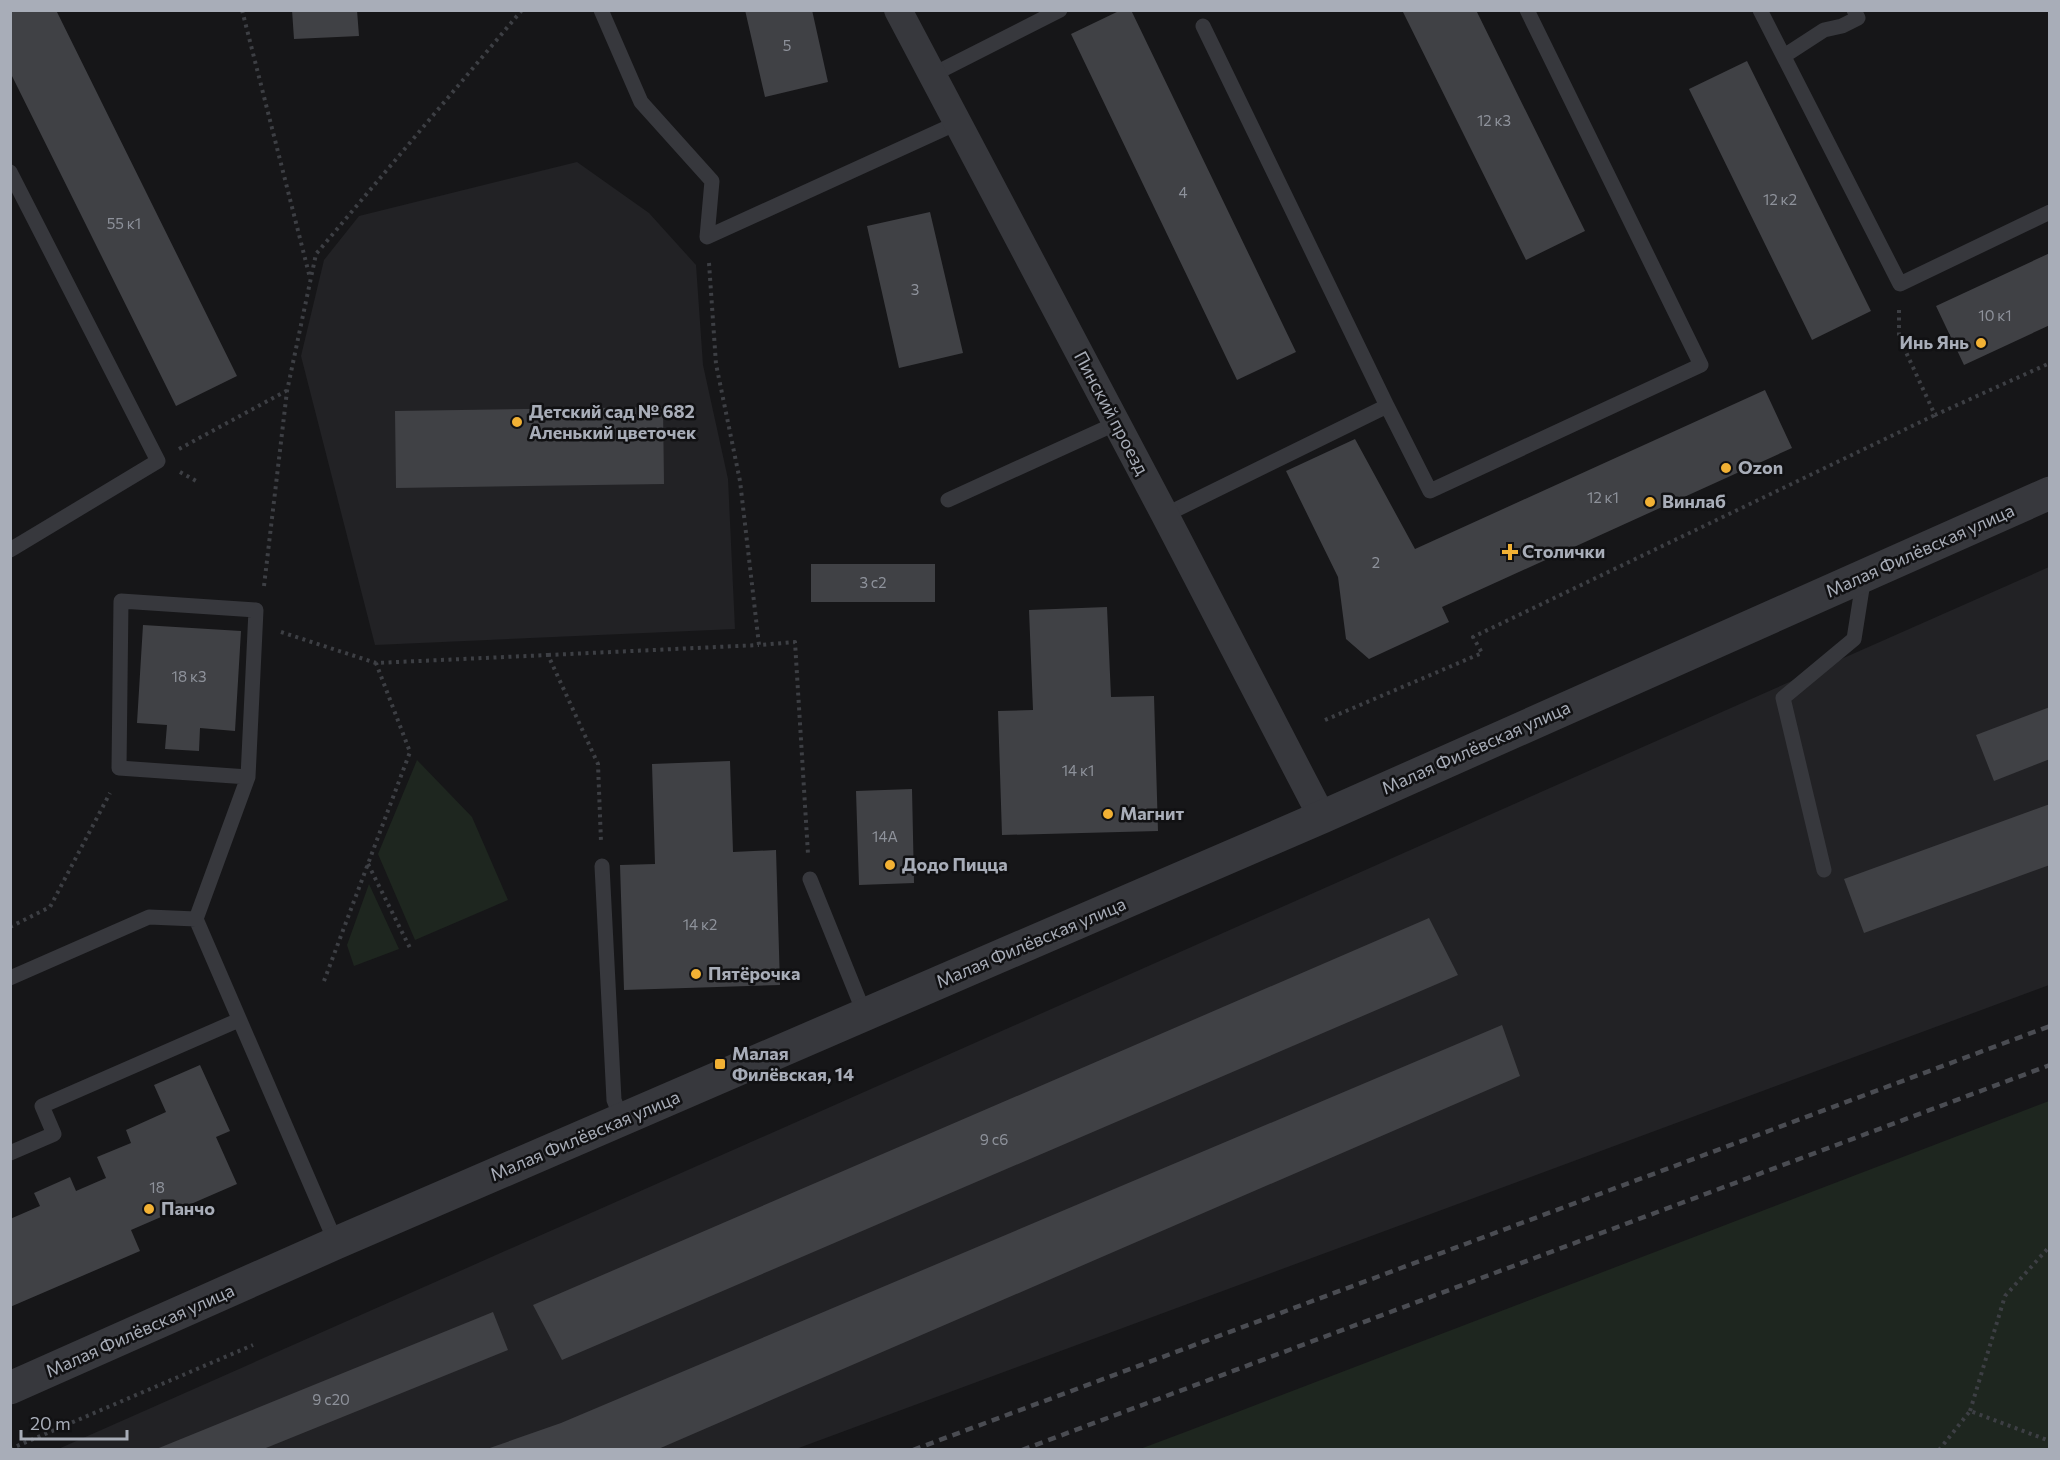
<svg xmlns="http://www.w3.org/2000/svg" width="2060" height="1460" viewBox="0 0 2060 1460" font-family="Commissioner,sans-serif">
  <style>
    .built { fill: #222225 }
    .green { fill: #1e261f }
    .building { fill: #404145 }
    .lines { fill: none; stroke-linecap: round; stroke-linejoin: round }
    .path { stroke: #3d3f44; stroke-width: 4; stroke-dasharray: 3 4.5; stroke-linecap: butt }
    .service { stroke: #37383d; stroke-width: 15 }
    .minor { stroke: #37383d; stroke-width: 28 }
    .tertiary { stroke: #37383d; stroke-width: 33 }
    .rail { stroke: #4a4c52; stroke-width: 4.5; stroke-dasharray: 8 6; stroke-linecap: butt }
    .poi-dot { fill: #f2b134; stroke: #111113; stroke-width: 2 }
    .labels { text-anchor: middle; stroke-width: 5; stroke-linejoin: round; paint-order: stroke }
    .number-label { font-size: 15px; fill: #8e929b }
    .poi-label { font-size: 18px; font-weight: bold; fill: #a8adb8; stroke: #111113; text-anchor: start }
    .street-label { font-size: 18px; fill: #a8adb8; stroke: #111113 }
  </style>
  <rect width="100%" height="100%" fill="#161618"/>
  <!-- built -->
  <path class="built" d="M577 162 649 213 696 265 703 365 728 479 735 629 375 645 301 356 324 260 359 216Z
    M2049 567V985L796 1449 56 1450Z"/>
  <!-- green -->
  <path class="green" d="M417 760 472 817 508 900 415 940 378 854Z
    M369 884 399 949 354 966 347 945Z
    M2049 1101V1449H1140L1188 1431Z"/>
  <!-- building -->
  <path class="building" d="M10 10H56L237 376 176 406 10 72Z
    M292 10H357L359 36 294 39Z
    M745 10H812L828 82 765 97Z
    M1121 10H1131L1296 352 1237 380 1071 34Z
    M1402 10H1476L1585 231 1526 260Z
    M1747 61 1871 311 1812 340 1689 89Z
    M930 212 963 353 899 368 867 226Z
    M2050 253V325L1964 365 1936 306Z
    M1765 390 1792 448 1442 607 1449 622 1369 659 1346 639 1338 577 1286 471 1355 439 1415 549Z
    M663 407 664 484 396 488 395 411Z
    M811 564H935V602H811Z
    M1107 607 1111 697 1154 696 1158 831 1002 835 998 711 1033 710 1029 610Z
    M143 625 241 631 235 731 200 728 199 751 165 749 167 725 137 723Z
    M2050 707V759L1994 781 1976 735Z
    M730 761 733 852 776 850 780 985 624 990 620 865 655 864 652 764Z
    M912 789 914 883 859 885 856 791Z
    M2050 804V865L1864 933 1844 879Z
    M1429 918 1458 975 562 1360 533 1305Z
    M1502 1025 1520 1076 656 1450H484L561 1423Z
    M200 1065 230 1131 216 1137 237 1184 131 1230 140 1251 10 1307V1219L40 1206 34 1193 70 1177 76 1191 106 1178 97 1157 131 1143 126 1130 166 1112 154 1085Z
    M493 1312 508 1350 261 1450H154Z"/>
  <g class="lines">
    <!-- path -->
    <path class="path" d="M242 10 310 278
      M709 263 716 364 740 481 759 645 795 642 808 854
      M1899 310V337L1935 415 2050 363
      M179 449 286 391
      M180 472 198 482
      M264 586 287 391 316 254 522 10
      M281 632 376 663 548 655 598 764 601 842
      M548 655 759 645
      M1325 720 1482 653 1473 637 1935 415
      M368 864 410 948
      M10 927 50 907 110 793
      M324 981 410 752 376 663
      M1970 1411 2005 1296 2050 1246
      M10 1449 253 1345
      M1939 1450 1970 1411 2050 1441"/>
    <!-- service -->
    <path class="service" d="M601 10 641 102 712 181 707 237 957 123
      M1760 10 1900 284 2050 212
      M1784 56 1824 30 1842 26 1858 18 1854 10
      M932 75 1060 10
      M10 172 158 461 10 550
      M1387 406 1430 491 1701 365 1527 10
      M948 500 1117 423
      M1165 515 1387 406 1203 26
      M121 601 256 610 248 777 119 768Z
      M602 866 614 1100 622 1120
      M1824 870 1783 698 1854 639 1864 576
      M810 879 865 1015
      M196 919 248 777
      M10 978 149 917 196 919 336 1243
      M10 1153 54 1134 42 1106 239 1020"/>
    <!-- minor -->
    <path class="minor" d="M898 10 1165 515 1322 817"/>
    <!-- tertiary -->
    <path class="tertiary" d="M10 1388 336 1243 1322 817 2050 493"/>
    <!-- rail -->
    <path class="rail" d="M913 1450 2050 1026
      M1022 1450 2050 1065"/>
  </g>
  <!-- markers -->
  <g class="poi-dot">
    <circle cx="1981" cy="343" r="6"/>
    <circle cx="517" cy="422" r="6"/>
    <circle cx="1726" cy="468" r="6"/>
    <circle cx="1650" cy="502" r="6"/>
    <path d="M1507 543h6v6h6v6h-6v6h-6v-6h-6v-6h6z"/>
    <circle cx="1108" cy="814" r="6"/>
    <circle cx="890" cy="865" r="6"/>
    <circle cx="696" cy="974" r="6"/>
    <rect x="714" y="1058" width="12" height="12" rx="3"/>
    <circle cx="149" cy="1209" r="6"/>
  </g>
  <g class="labels">
    <!-- number labels -->
    <g class="number-label">
      <text x="787" y="51">5</text>
      <text x="1494" y="126">12 к3</text>
      <text x="1183" y="198">4</text>
      <text x="1780" y="205">12 к2</text>
      <text x="124" y="229">55 к1</text>
      <text x="915" y="295">3</text>
      <text x="1995" y="321">10 к1</text>
      <text x="1603" y="503">12 к1</text>
      <text x="1376" y="568">2</text>
      <text x="873" y="588">3 с2</text>
      <text x="189" y="682">18 к3</text>
      <text x="1078" y="776">14 к1</text>
      <text x="885" y="842">14А</text>
      <text x="700" y="930">14 к2</text>
      <text x="994" y="1145">9 с6</text>
      <text x="157" y="1193">18</text>
      <text x="331" y="1405">9 с20</text>
    </g>
    <!-- poi labels -->
    <g class="poi-label">
      <text x="1969" y="349" text-anchor="end">Инь Янь</text>
      <text x="529" y="418">Детский сад № 682<tspan x="529" dy="21">Аленький цветочек</tspan></text>
      <text x="1738" y="474">Ozon</text>
      <text x="1662" y="508">Винлаб</text>
      <text x="1522" y="558">Столички</text>
      <text x="1120" y="820">Магнит</text>
      <text x="902" y="871">Додо Пицца</text>
      <text x="708" y="980">Пятёрочка</text>
      <text x="732" y="1060">Малая<tspan x="732" dy="21">Филёвская, 14</tspan></text>
      <text x="161" y="1215">Панчо</text>
    </g>
    <!-- street labels -->
    <g class="street-label">
      <text transform="translate(1111 413) rotate(62)" y="6">Пинский проезд</text>
      <text transform="translate(1920 551) rotate(-24)" y="6">Малая Филёвская улица</text>
      <text transform="translate(1476 748) rotate(-24)" y="6">Малая Филёвская улица</text>
      <text transform="translate(1031 943) rotate(-23)" y="6">Малая Филёвская улица</text>
      <text transform="translate(585 1136) rotate(-23)" y="6">Малая Филёвская улица</text>
      <text transform="translate(140 1331) rotate(-24)" y="6">Малая Филёвская улица</text>
    </g>
  </g>
  <!-- border -->
  <rect width="2060" height="1460" fill="none" stroke="#a8adb8" stroke-width="24"/>
  <!-- scale -->
  <path d="M21 1430v9h106v-9" fill="none" stroke="#a8adb8" stroke-width="3"/>
  <text x="30" y="1430" font-size="18" fill="#a8adb8" stroke="#111113" stroke-width="4.5" paint-order="stroke">20 m</text>
</svg>
